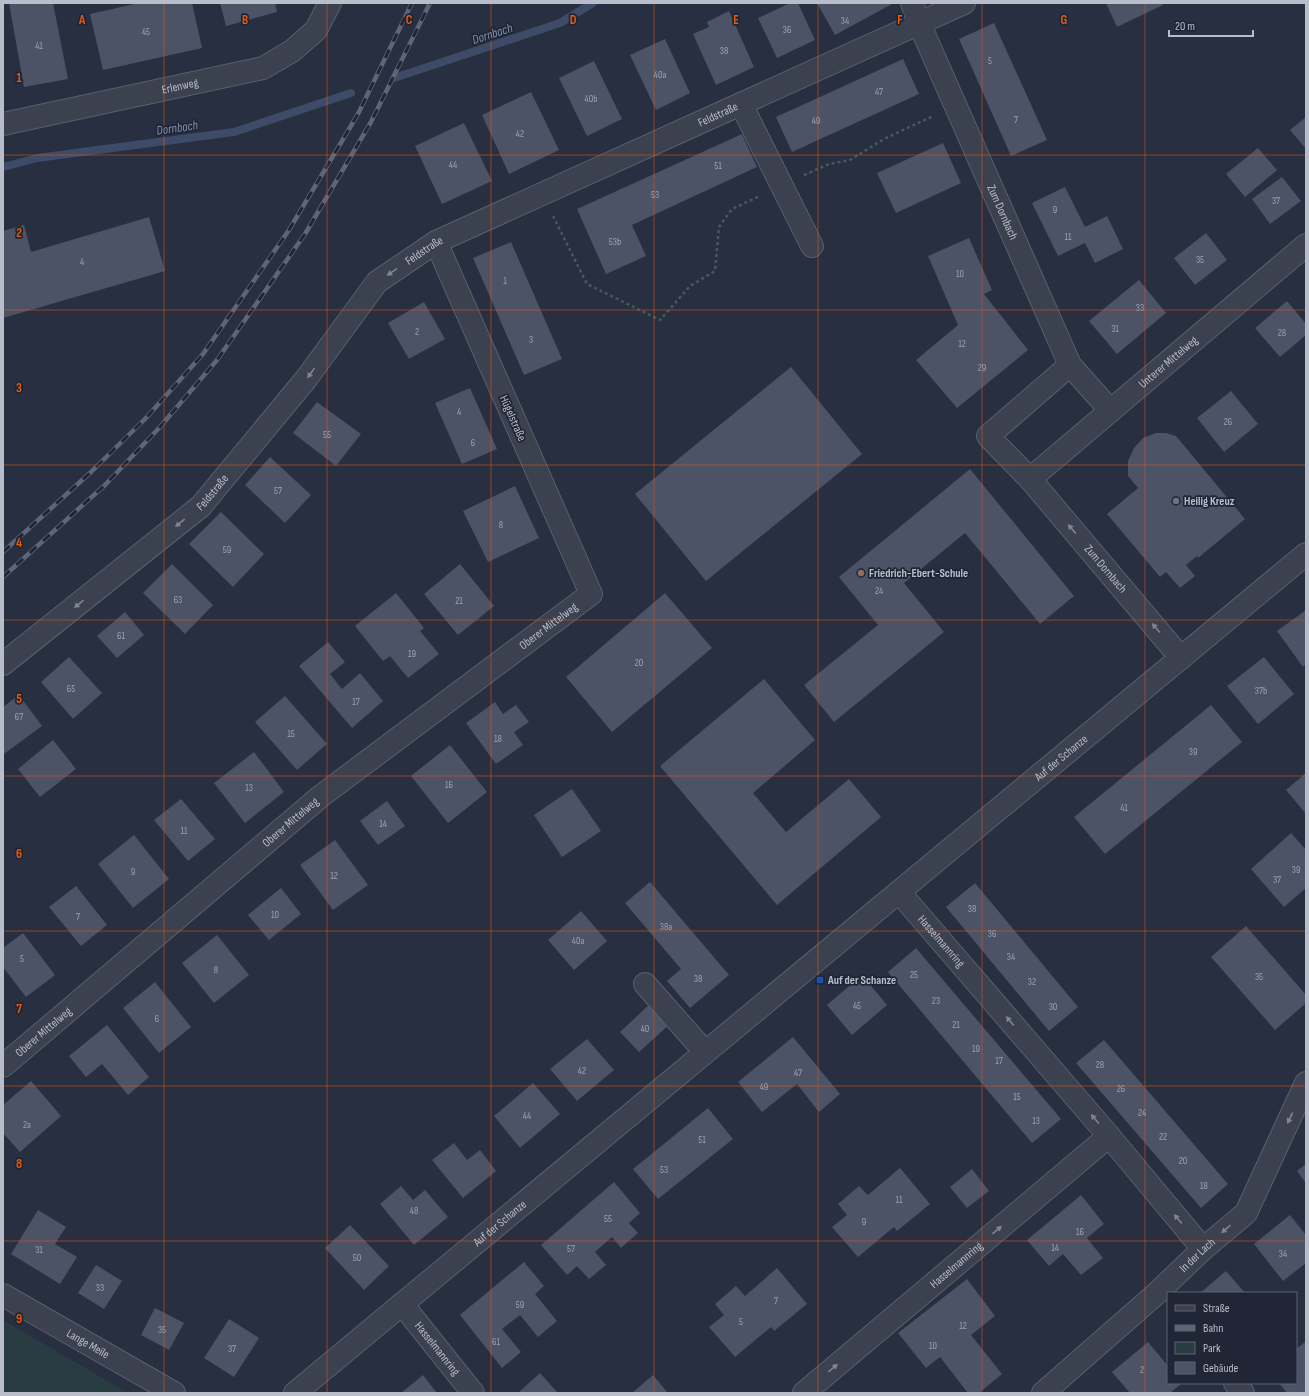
<svg xmlns="http://www.w3.org/2000/svg" width="1309" height="1396" viewBox="0 0 1309 1396" font-family="'Sofia Sans Condensed',sans-serif">
  <style>
    .green { fill: #293c41 }
    .lines { fill: none; stroke-linecap: round; stroke-linejoin: round }
    .stream { stroke: #3e4b68; stroke-width: 8 }
    .building { fill: #4c5367 }
    .minor-casing { stroke: #595f6d; stroke-width: 24 }
    .path { stroke: #48585e; stroke-width: 2.5; stroke-dasharray: 3 3; stroke-linecap: butt }
    .minor { stroke: #3c4150; stroke-width: 22 }
    .rail-casing { stroke: #5e6577; stroke-width: 4.5 }
    .rail { stroke: #202636; stroke-width: 3; stroke-dasharray: 9; stroke-linecap: butt }
    .oneway { fill: #808593 }
    .grid { fill: none; stroke: #e8590c; stroke-width: 1; stroke-opacity: 0.55 }
    .worship-dot { fill: #6b7280; stroke: #202636; stroke-width: 1.5 }
    .education-dot { fill: #8d6e63; stroke: #202636; stroke-width: 1.5 }
    .transit-dot { fill: #1a4fb4; stroke: #202636; stroke-width: 1.5 }
    .labels { text-anchor: middle; stroke-width: 3.5; stroke-linejoin: round; paint-order: stroke }
    .number-label { font-size: 10px; fill: #9da2b1 }
    .street-label { font-size: 12px; fill: #b8bdca; stroke: #202636 }
    .poi-label { font-size: 12px; font-weight: bold; fill: #b8bdca; stroke: #202636; text-anchor: start }
    .water-label { font-size: 13px; font-style: italic; fill: #818fb0; stroke: #202636 }
    .grid-label { font-size: 13px; text-anchor: middle; font-weight: bold; fill: #e8590c; stroke: #202636; stroke-width: 3.5; stroke-linejoin: round; paint-order: stroke }
  </style>
  <rect width="100%" height="100%" fill="#272f40"/>
  <!-- green -->
  <path class="green" d="M3 1320 128 1393H3Z"/>
  <g class="lines">
    <!-- stream -->
    <path class="stream" d="M394 78 560 23 593 3
      M3 167 37 158 234 132 351 93"/>
  </g>
  <!-- building -->
  <path class="building" d="M9 3H53L68 79 24 87Z
    M139 3H192L202 48 103 70 90 14Z
    M220 3H275L277 12 226 26Z
    M790 3H798L815 40 777 58 758 18Z
    M817 3H891L892 4 835 35Z
    M1106 3H1162L1163 5 1117 27Z
    M729 11 754 67 716 85 693 34 709 27 707 22Z
    M994 23 1047 140 1011 156 959 39Z
    M665 39 690 93 656 110 630 55Z
    M903 59 919 94 792 152 776 117Z
    M594 61 622 119 587 136 559 78Z
    M531 92 559 150 509 174 482 115Z
    M1306 117V149L1290 130Z
    M464 123 492 181 442 204 415 146Z
    M742 134 757 167 632 225 646 256 606 274 577 209Z
    M943 143 961 183 896 213 877 173Z
    M1258 148 1277 170 1245 197 1226 174Z
    M1282 177 1301 201 1270 224 1252 199Z
    M1065 187 1085 227 1107 216 1123 249 1095 263 1085 243 1058 256 1032 203Z
    M149 217 165 271 3 318V231L24 225 31 252Z
    M1206 233 1227 260 1195 285 1174 258Z
    M969 238 992 290 984 294 1028 350 957 408 916 360 958 325 928 256Z
    M511 242 562 359 524 375 473 258Z
    M1139 280 1166 313 1117 354 1089 321Z
    M1287 301 1306 324V335L1280 357 1255 328Z
    M424 302 445 339 409 359 388 323Z
    M791 367 862 454 706 581 635 494Z
    M470 388 497 449 462 464 435 403Z
    M1231 391 1258 424 1224 452 1197 418Z
    M317 402 361 434 336 466 293 433Z
    M1156 433H1166L1176 436 1245 519 1198 558 1197 556 1186 565 1195 576 1180 588 1166 572 1160 577 1107 514 1138 488 1128 476V461L1134 448 1143 438Z
    M270 457 311 495 285 523 245 485Z
    M970 469 1074 596 1040 624 965 533 904 583 944 632 834 722 804 685 878 625 839 577Z
    M515 486 539 538 488 562 463 511Z
    M221 512 264 554 233 587 189 544Z
    M172 564 213 605 185 634 143 593Z
    M460 564 494 606 458 635 424 594Z
    M396 593 424 628 420 631 439 654 408 678 390 656 383 661 355 626Z
    M665 593 712 648 612 732 566 677Z
    M1306 610V664L1303 667 1277 631Z
    M125 612 144 635 117 658 97 636Z
    M328 642 345 662 330 674 342 689 360 673 383 701 352 728 299 666Z
    M69 657 102 693 73 719 41 682Z
    M1264 657 1294 694 1258 724 1227 686Z
    M764 679 815 740 753 793 786 832 849 779 881 817 777 905 660 766Z
    M19 695 42 726 4 754 3 707Z
    M285 696 327 744 297 770 255 722Z
    M495 702 503 714 516 705 529 722 514 732 523 745 496 764 466 723Z
    M1211 705 1242 742 1105 854 1074 817Z
    M53 740 76 769 40 797 18 769Z
    M450 745 487 792 448 823 411 776Z
    M254 752 284 792 245 823 214 783Z
    M1306 773V814L1286 790Z
    M572 789 601 831 562 857 534 815Z
    M181 799 215 839 188 861 154 820Z
    M387 801 405 826 378 845 360 821Z
    M1291 833 1306 850V888L1284 907 1251 869Z
    M134 835 169 879 133 908 98 864Z
    M335 840 368 885 333 910 300 865Z
    M650 882 729 975 690 1008 667 981 681 969 625 903Z
    M975 883 1078 1007 1049 1031 946 907Z
    M76 886 107 925 81 946 49 907Z
    M281 888 301 914 269 940 248 915Z
    M581 911 607 941 574 970 548 940Z
    M1246 926 1306 995V1003L1275 1030 1211 957Z
    M23 933 55 975 26 997 3 967V948Z
    M217 935 249 975 214 1003 182 963Z
    M916 948 1061 1119 1032 1143 888 972Z
    M862 975 887 1005 852 1035 827 1005Z
    M155 982 191 1027 159 1053 123 1008Z
    M651 1003 670 1024 639 1052 620 1032Z
    M107 1025 149 1077 128 1095 102 1064 86 1077 69 1056Z
    M793 1037 840 1094 819 1112 797 1084 762 1112 738 1082Z
    M587 1039 614 1070 577 1101 550 1069Z
    M1104 1040 1228 1184 1201 1208 1076 1063Z
    M31 1081 61 1116 20 1152 3 1133V1105Z
    M533 1083 560 1114 520 1148 494 1116Z
    M708 1108 733 1139 658 1199 633 1169Z
    M454 1143 467 1160 480 1150 496 1171 463 1198 432 1160Z
    M1306 1164V1183L1297 1171Z
    M900 1168 930 1204 897 1231 894 1227 858 1257 832 1227 847 1215 838 1204 859 1186 868 1195Z
    M972 1169 989 1191 967 1208 950 1187Z
    M614 1182 640 1213 629 1223 638 1233 621 1248 612 1237 595 1252 606 1265 589 1279 577 1266 567 1275 541 1245Z
    M401 1186 413 1200 425 1190 448 1217 414 1245 380 1204Z
    M1081 1195 1104 1224 1087 1238 1103 1258 1081 1275 1063 1254 1049 1266 1027 1240Z
    M38 1210 66 1227 55 1244 77 1257 60 1284 11 1254Z
    M1290 1215 1306 1235V1263L1283 1281 1254 1244Z
    M350 1225 389 1266 364 1290 325 1248Z
    M524 1262 544 1286 535 1294 557 1321 538 1337 520 1315 502 1329 521 1352 502 1368 460 1315Z
    M96 1265 122 1281 104 1309 78 1293Z
    M777 1268 807 1304 774 1331 771 1327 735 1357 709 1327 724 1315 715 1304 736 1286 745 1296Z
    M1226 1271 1245 1293H1200Z
    M967 1279 995 1316 971 1335 1002 1374 979 1393H968L940 1357 926 1368 898 1333Z
    M155 1308 184 1323 169 1350 141 1335Z
    M229 1319 259 1338 234 1377 204 1358Z
    M1148 1342 1168 1366V1383H1182L1170 1393H1130L1112 1372Z
    M1305 1342 1306 1393H1287L1279 1383H1296V1349Z
    M540 1373 558 1393H518Z
    M423 1375 437 1393H401Z
    M653 1375 668 1393H632Z"/>
  <g class="lines">
    <!-- minor casing -->
    <g class="minor-casing">
      <g id="minor">
        <path id="s1" d="M912 3 919 23 1070 365 1110 410"/>
        <path d="M741 104 812 246"/>
        <path id="s2" d="M3 124 263 68 292 51 316 30 330 3"/>
        <path id="s3" d="M1070 365 988 436 1030 479 1181 658"/>
        <path id="s4" d="M1030 479 1306 245"/>
        <path id="s5" d="M3 664 201 506 306 379 377 282 436 242 964 3"/>
        <path id="s6" d="M899 892 1109 1136 1203 1249"/>
        <path d="M645 984 705 1052"/>
        <path id="s7" d="M3 1066 321 796 591 594 436 242"/>
        <path id="s8" d="M3 1295 174 1393"/>
        <path id="s9" d="M402 1304 473 1393"/>
        <path d="M1235 1383 1243 1393"/>
        <path id="s10" d="M295 1393C632 1113 970 834 1306 554"/>
        <path id="s11" d="M804 1393 1109 1136"/>
        <path id="s12" d="M1043 1393 1157 1293 1203 1249 1246 1213 1306 1083"/>
      </g>
    </g>
    <!-- path -->
    <path class="path" d="M804 175 829 164 850 160 884 139 933 116
      M553 216 587 284 660 320 690 286 715 271 719 227 732 209 760 196"/>
    <!-- minor -->
    <use href="#minor" class="minor"/>
    <!-- rail casing -->
    <g class="rail-casing">
      <path id="rail" d="M3 552 91 472 146 418 203 354 289 230 358 114 412 3
        M3 577 105 485 160 427 217 360 305 234 371 122 430 3"/>
    </g>
    <!-- rail -->
    <use href="#rail" class="rail"/>
  </g>
  <!-- one-way arrows -->
  <defs><path id="oneway-solid" d="M-6-.8H1V-3.2L6.5 0L1 3.2V.8H-6Z"/></defs>
  <g class="oneway">
    <use href="#oneway-solid" transform="translate(392 272) rotate(146)"/>
    <use href="#oneway-solid" transform="translate(311 373) rotate(126)"/>
    <use href="#oneway-solid" transform="translate(180 523) rotate(141)"/>
    <use href="#oneway-solid" transform="translate(1072 529) rotate(-130)"/>
    <use href="#oneway-solid" transform="translate(79 604) rotate(141)"/>
    <use href="#oneway-solid" transform="translate(1156 628) rotate(-130)"/>
    <use href="#oneway-solid" transform="translate(1010 1021) rotate(-131)"/>
    <use href="#oneway-solid" transform="translate(1290 1118) rotate(115)"/>
    <use href="#oneway-solid" transform="translate(1095 1119) rotate(-131)"/>
    <use href="#oneway-solid" transform="translate(1178 1219) rotate(-130)"/>
    <use href="#oneway-solid" transform="translate(1226 1229) rotate(140)"/>
    <use href="#oneway-solid" transform="translate(997 1230) rotate(-40)"/>
    <use href="#oneway-solid" transform="translate(833 1368) rotate(-40)"/>
  </g>
  <!-- grid -->
  <path class="grid" d="M164 3V1393M327 3V1393M491 3V1393M654 3V1393M818 3V1393M982 3V1393M1145 3V1393M3 155H1306M3 310H1306M3 465H1306M3 620H1306M3 776H1306M3 931H1306M3 1086H1306M3 1241H1306"/>
  <!-- markers -->
  <circle class="worship-dot" cx="1176" cy="501" r="4"/>
  <circle class="education-dot" cx="861" cy="573" r="4"/>
  <rect class="transit-dot" x="816" y="976" width="8" height="8" rx="2"/>
  <g class="labels">
    <!-- number labels -->
    <g class="number-label">
      <text x="845" y="24">34</text>
      <text x="787" y="33">36</text>
      <text x="146" y="35">45</text>
      <text x="39" y="49">41</text>
      <text x="724" y="54">38</text>
      <text x="990" y="64">5</text>
      <text x="660" y="78">40a</text>
      <text x="879" y="95">47</text>
      <text x="591" y="102">40b</text>
      <text x="1016" y="123">7</text>
      <text x="816" y="124">49</text>
      <text x="520" y="137">42</text>
      <text x="453" y="168">44</text>
      <text x="718" y="169">51</text>
      <text x="655" y="198">53</text>
      <text x="1276" y="204">37</text>
      <text x="1055" y="213">9</text>
      <text x="1068" y="240">11</text>
      <text x="615" y="245">53b</text>
      <text x="1200" y="263">35</text>
      <text x="82" y="265">4</text>
      <text x="960" y="277">10</text>
      <text x="505" y="284">1</text>
      <text x="1140" y="311">33</text>
      <text x="1115" y="332">31</text>
      <text x="417" y="335">2</text>
      <text x="1282" y="336">28</text>
      <text x="531" y="343">3</text>
      <text x="962" y="347">12</text>
      <text x="982" y="371">29</text>
      <text x="459" y="415">4</text>
      <text x="1228" y="425">26</text>
      <text x="327" y="438">55</text>
      <text x="473" y="446">6</text>
      <text x="278" y="494">57</text>
      <text x="501" y="528">8</text>
      <text x="227" y="553">59</text>
      <text x="879" y="594">24</text>
      <text x="178" y="603">63</text>
      <text x="459" y="604">21</text>
      <text x="121" y="639">61</text>
      <text x="412" y="657">19</text>
      <text x="639" y="666">20</text>
      <text x="71" y="692">65</text>
      <text x="1261" y="694">37b</text>
      <text x="356" y="705">17</text>
      <text x="19" y="720">67</text>
      <text x="291" y="737">15</text>
      <text x="498" y="742">18</text>
      <text x="1193" y="755">39</text>
      <text x="449" y="788">16</text>
      <text x="249" y="791">13</text>
      <text x="1124" y="811">41</text>
      <text x="383" y="827">14</text>
      <text x="184" y="834">11</text>
      <text x="1296" y="873">39</text>
      <text x="133" y="875">9</text>
      <text x="334" y="879">12</text>
      <text x="1277" y="883">37</text>
      <text x="972" y="912">38</text>
      <text x="275" y="918">10</text>
      <text x="78" y="920">7</text>
      <text x="666" y="930">38a</text>
      <text x="992" y="937">36</text>
      <text x="578" y="944">40a</text>
      <text x="1011" y="960">34</text>
      <text x="22" y="962">5</text>
      <text x="216" y="973">8</text>
      <text x="914" y="978">25</text>
      <text x="1259" y="980">35</text>
      <text x="698" y="982">38</text>
      <text x="1032" y="985">32</text>
      <text x="936" y="1004">23</text>
      <text x="857" y="1009">45</text>
      <text x="1053" y="1010">30</text>
      <text x="157" y="1022">6</text>
      <text x="956" y="1028">21</text>
      <text x="645" y="1032">40</text>
      <text x="976" y="1052">19</text>
      <text x="999" y="1064">17</text>
      <text x="1100" y="1068">28</text>
      <text x="582" y="1074">42</text>
      <text x="798" y="1076">47</text>
      <text x="764" y="1090">49</text>
      <text x="1121" y="1092">26</text>
      <text x="1017" y="1100">15</text>
      <text x="1142" y="1116">24</text>
      <text x="527" y="1119">44</text>
      <text x="1036" y="1124">13</text>
      <text x="27" y="1128">2a</text>
      <text x="1163" y="1140">22</text>
      <text x="702" y="1143">51</text>
      <text x="1183" y="1164">20</text>
      <text x="664" y="1173">53</text>
      <text x="1204" y="1189">18</text>
      <text x="899" y="1203">11</text>
      <text x="414" y="1214">48</text>
      <text x="608" y="1222">55</text>
      <text x="864" y="1225">9</text>
      <text x="1080" y="1235">16</text>
      <text x="1055" y="1251">14</text>
      <text x="571" y="1252">57</text>
      <text x="39" y="1253">31</text>
      <text x="1283" y="1257">34</text>
      <text x="357" y="1261">50</text>
      <text x="100" y="1291">33</text>
      <text x="776" y="1304">7</text>
      <text x="520" y="1308">59</text>
      <text x="741" y="1325">5</text>
      <text x="963" y="1329">12</text>
      <text x="162" y="1333">35</text>
      <text x="496" y="1345">61</text>
      <text x="933" y="1349">10</text>
      <text x="232" y="1352">37</text>
      <text x="1142" y="1373">2</text>
    </g>
    <!-- street labels -->
    <g class="street-label">
      <text dy="4" stroke="none"><textPath href="#s2" startOffset="181">Erlenweg</textPath></text>
      <text dy="4" stroke="none"><textPath href="#s5" startOffset="919">Feldstraße</textPath></text>
      <text dy="4" stroke="none"><textPath href="#s1" startOffset="228">Zum Dornbach</textPath></text>
      <text dy="4" stroke="none"><textPath href="#s5" startOffset="595">Feldstraße</textPath></text>
      <text dy="4" stroke="none"><textPath href="#s4" startOffset="181">Unterer Mittelweg</textPath></text>
      <text transform="translate(513 418) rotate(66)" y="4">Hügelstraße</text>
      <text dy="4" stroke="none"><textPath href="#s5" startOffset="271">Feldstraße</textPath></text>
      <text dy="4" stroke="none"><textPath href="#s3" startOffset="286">Zum Dornbach</textPath></text>
      <text dy="4" stroke="none"><textPath href="#s7" startOffset="701">Oberer Mittelweg</textPath></text>
      <text dy="4" stroke="none"><textPath href="#s10" startOffset="995">Auf der Schanze</textPath></text>
      <text dy="4" stroke="none"><textPath href="#s7" startOffset="377">Oberer Mittelweg</textPath></text>
      <text dy="4" stroke="none"><textPath href="#s6" startOffset="65">Hasselmannring</textPath></text>
      <text dy="4" stroke="none"><textPath href="#s7" startOffset="53">Oberer Mittelweg</textPath></text>
      <text dy="4" stroke="none"><textPath href="#s10" startOffset="266">Auf der Schanze</textPath></text>
      <text dy="4" stroke="none"><textPath href="#s12" startOffset="207">In der Lach</textPath></text>
      <text dy="4" stroke="none"><textPath href="#s11" startOffset="199">Hasselmannring</textPath></text>
      <text dy="4" stroke="none"><textPath href="#s8" startOffset="98">Lange Meile</textPath></text>
      <text dy="4" stroke="none"><textPath href="#s9" startOffset="57">Hasselmannring</textPath></text>
    </g>
    <!-- poi labels -->
    <g class="poi-label">
      <text x="1184" y="505">Heilig Kreuz</text>
      <text x="869" y="577">Friedrich-Ebert-Schule</text>
      <text x="828" y="984">Auf der Schanze</text>
    </g>
    <!-- water labels -->
    <g class="water-label">
      <text transform="translate(492 33) rotate(-18)" y="5">Dornbach</text>
      <text transform="translate(177 127) rotate(-8)" y="5">Dornbach</text>
    </g>
  </g>
  <g class="grid-label">
    <text x="82" y="24">A</text>
    <text x="245" y="24">B</text>
    <text x="409" y="24">C</text>
    <text x="573" y="24">D</text>
    <text x="736" y="24">E</text>
    <text x="900" y="24">F</text>
    <text x="1064" y="24">G</text>
    <text x="19" y="82">1</text>
    <text x="19" y="237">2</text>
    <text x="19" y="392">3</text>
    <text x="19" y="547">4</text>
    <text x="19" y="703">5</text>
    <text x="19" y="858">6</text>
    <text x="19" y="1013">7</text>
    <text x="19" y="1168">8</text>
    <text x="19" y="1323">9</text>
  </g>
  <!-- border -->
  <rect width="1309" height="1396" fill="none" stroke="#b8bdca" stroke-width="8"/>
  <!-- legend -->
  <rect x="1167" y="1292" width="130" height="92" fill="#202636" stroke="#5d6271"/>
  <rect x="1175" y="1305" width="20" height="6" fill="#3c4150" stroke="#5d6271"/>
  <text x="1203" y="1312" font-size="12" fill="#b8bdca">Straße</text>
  <rect x="1175" y="1325" width="20" height="6" fill="#5e6577" stroke="#5d6271"/>
  <text x="1203" y="1332" font-size="12" fill="#b8bdca">Bahn</text>
  <rect x="1175" y="1342" width="20" height="12" fill="#293c41" stroke="#5d6271"/>
  <text x="1203" y="1352" font-size="12" fill="#b8bdca">Park</text>
  <rect x="1175" y="1362" width="20" height="12" fill="#4c5367" stroke="#5d6271"/>
  <text x="1203" y="1372" font-size="12" fill="#b8bdca">Gebäude</text>
  <!-- scale -->
  <path d="M1169 30v6h84v-6" fill="none" stroke="#b8bdca" stroke-width="2"/>
  <text x="1175" y="30" font-size="12" fill="#b8bdca" stroke="#202636" stroke-width="3" paint-order="stroke">20 m</text>
</svg>
